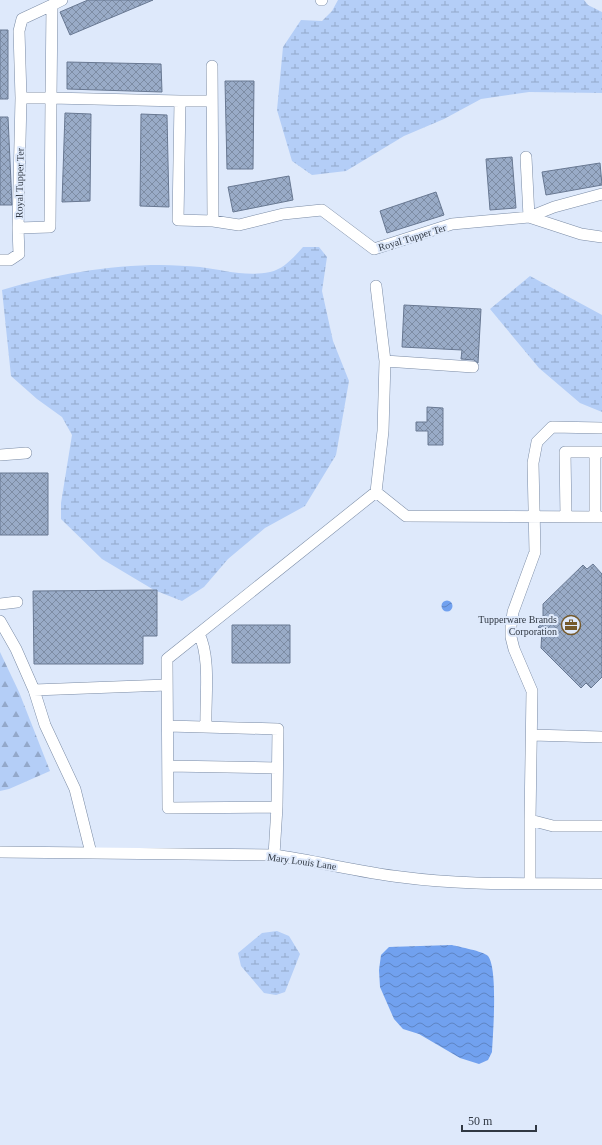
<svg xmlns="http://www.w3.org/2000/svg" width="602" height="1145" viewBox="0 0 602 1145" font-family="'Times New Roman',serif">
  <style>
    .forest { fill: url(#forest-firs) }
    .wetland { fill: url(#wetland-marsh) }
    .water { fill: url(#water-waves) }
    .building { fill: url(#building-cross-hatch); stroke: #687892 }
    .lines { fill: none; stroke-linecap: round; stroke-linejoin: round }
    .minor-casing { stroke: #7a8ba5; stroke-width: 12 }
    .minor { stroke: #fff; stroke-width: 11 }
    .labels { text-anchor: middle; stroke-width: 4; stroke-linejoin: round; paint-order: stroke }
    .street-label { font-size: 10px; fill: #303843; stroke: #dee9fb }
    .poi-label { font-size: 10px; fill: #303843; stroke: #dee9fb; text-anchor: end }
  </style>
  <defs>
    <pattern id="forest-firs" width="22" height="20" patternUnits="userSpaceOnUse"><rect width="22" height="20" fill="#b4cef7"/><path d="M5 1l3.5 6h-7zM16 11l3.5 6h-7z" fill="#93a8ca"/></pattern>
    <pattern id="wetland-marsh" width="20" height="14" patternUnits="userSpaceOnUse"><rect width="20" height="14" fill="#b4cef7"/><path d="M1 5h8M5 5V1M11 12h8M15 12V8" fill="none" stroke="#93a8ca"/></pattern>
    <pattern id="water-waves" width="16" height="10" patternUnits="userSpaceOnUse"><rect width="16" height="10" fill="#71a1ef"/><path d="M0 5q4-4 8 0t8 0" fill="none" stroke="#5d84c3"/></pattern>
    <pattern id="building-cross-hatch" width="8" height="8" patternUnits="userSpaceOnUse"><rect width="8" height="8" fill="#99abc7"/><path d="M0 0l8 8M0 8l8-8" fill="none" stroke="#7d8ca3"/></pattern>
  </defs>
  <rect width="100%" height="100%" fill="#dee9fb"/>
  <!-- forest -->
  <path class="forest" d="M0 652 19 692 50 771 9 789 0 791Z"/>
  <!-- wetland -->
  <path class="wetland" d="M338 0H584L588 5 602 12V93L529 92 481 99 444 119 404 136 346 171 312 175 292 161 277 110 283 47 301 20 322 21 332 11Z
    M303 247H319L327 257 322 291 333 341 349 381 336 455 305 506 265 528 228 559 204 587 182 601 154 590 102 559 61 519V503L72 435 62 417 37 399 11 376 2 290C52 275 108 265 161 265 174 265 187 266 200 267 223 270 246 277 270 272 284 269 294 257 303 247Z
    M530 276 602 315V412L580 403 539 368 490 309Z
    M277 931 289 936 300 954 285 992 276 995 264 993 241 966 238 953 262 933Z"/>
  <!-- water -->
  <path class="water" d="M441.5 606a5.5 5.5 0 1 1 11 0a5.5 5.5 0 1 1-11 0Z
    M452 945C459 947 483 951 488 956 498 968 493 1034 492 1052L488 1060 479 1064 460 1058 419 1034 403 1029 394 1019 380 987 379 970 381 955 389 947Z"/>
  <!-- building -->
  <path class="building" d="M88 0H153L70 35 60 12Z
    M0 30H8V99H0Z
    M67 62 161 64 162 92 67 89Z
    M225 81H254L253 169H227Z
    M65 113 91 114 90 201 62 202Z
    M141 114 167 115 169 207 140 206Z
    M0 117H8L12 205H0Z
    M512 157 516 208 490 210 486 159Z
    M600 163 602 185 546 195 542 172Z
    M289 176 293 200 233 212 228 187Z
    M436 192 444 215 387 233 380 211Z
    M404 305 481 309 478 363 474 360 461 359 462 350 402 347Z
    M427 407 443 408V445H428V431H416V422H427Z
    M0 473H48V535H0Z
    M593 564 602 574V677L591 688 586 683 581 688 541 648 542 630 538 627 543 623V604L583 565 587 569Z
    M157 590V636H143V664H34L33 591Z
    M232 625H290V663H232Z"/>
  <g class="lines">
    <!-- minor casing -->
    <g class="minor-casing">
      <path id="minor" d="M62 0 52 5 51 98 180 101
        M321 0H322
        M212 66 213 221 239 225 283 214 322 210 374 249 452 224 529 217 554 207 602 194
        M21 98 18 228 50 227 51 98H21L19 31 22 19 52 5
        M212 101H180L178 220 213 221
        M526 157 529 217 581 234 602 237
        M0 260H10L19 254 18 228
        M385 361 473 367
        M602 428 552 427 537 442 533 463 535 552 513 612 511 626V637L514 649 532 691 530 820 553 826H602
        M595 452V517
        M0 455 26 453
        M376 492 406 516 602 517
        M566 516 565 452H602
        M0 604 17 602
        M0 621 16 649 34 690 45 725 75 789 91 853
        M199 634C211 658 205 699 206 727
        M34 690 167 685
        M168 726 278 729 277 807
        M532 735 602 737
        M168 766 277 768
        M0 852 274 855C317 861 358 872 401 877 467 886 535 883 602 884
        M274 855 277 807 168 808 167 659 376 492 383 431 385 361 376 286
        M530 882V820"/>
    </g>
    <!-- minor -->
    <use href="#minor" class="minor"/>
  </g>
  <!-- icons -->
  <defs>
    <g id="office-ring" transform="scale(1)"><circle r="9.5" fill="#dee9fb" stroke="#755a2c" stroke-width="1.5"/><path d="M-6-3h4V-5.5h4V-3h4V5H-6ZM-1-4.5V-3h2v-1.5ZM-6 0V1H6V0Z" fill="#755a2c"/></g>
  </defs>
  <g fill-rule="evenodd">
    <use href="#office-ring" x="571" y="625"/>
  </g>
  <g class="labels">
    <!-- street labels -->
    <g class="street-label">
      <text transform="translate(19 183) rotate(-89)" y="4">Royal Tupper Ter</text>
      <text transform="translate(412 237) rotate(-17)" y="4">Royal Tupper Ter</text>
      <text transform="translate(302 861) rotate(8)" y="4">Mary Louis Lane</text>
    </g>
    <!-- poi labels -->
    <g class="poi-label">
      <text x="557" y="623">Tupperware Brands<tspan x="557" dy="12">Corporation</tspan></text>
    </g>
  </g>
  <!-- scale -->
  <path d="M462 1125v6h74v-6" fill="none" stroke="#303843" stroke-width="2"/>
  <text x="468" y="1125" font-size="12" fill="#303843" stroke="#dee9fb" stroke-width="3" paint-order="stroke">50 m</text>
</svg>
